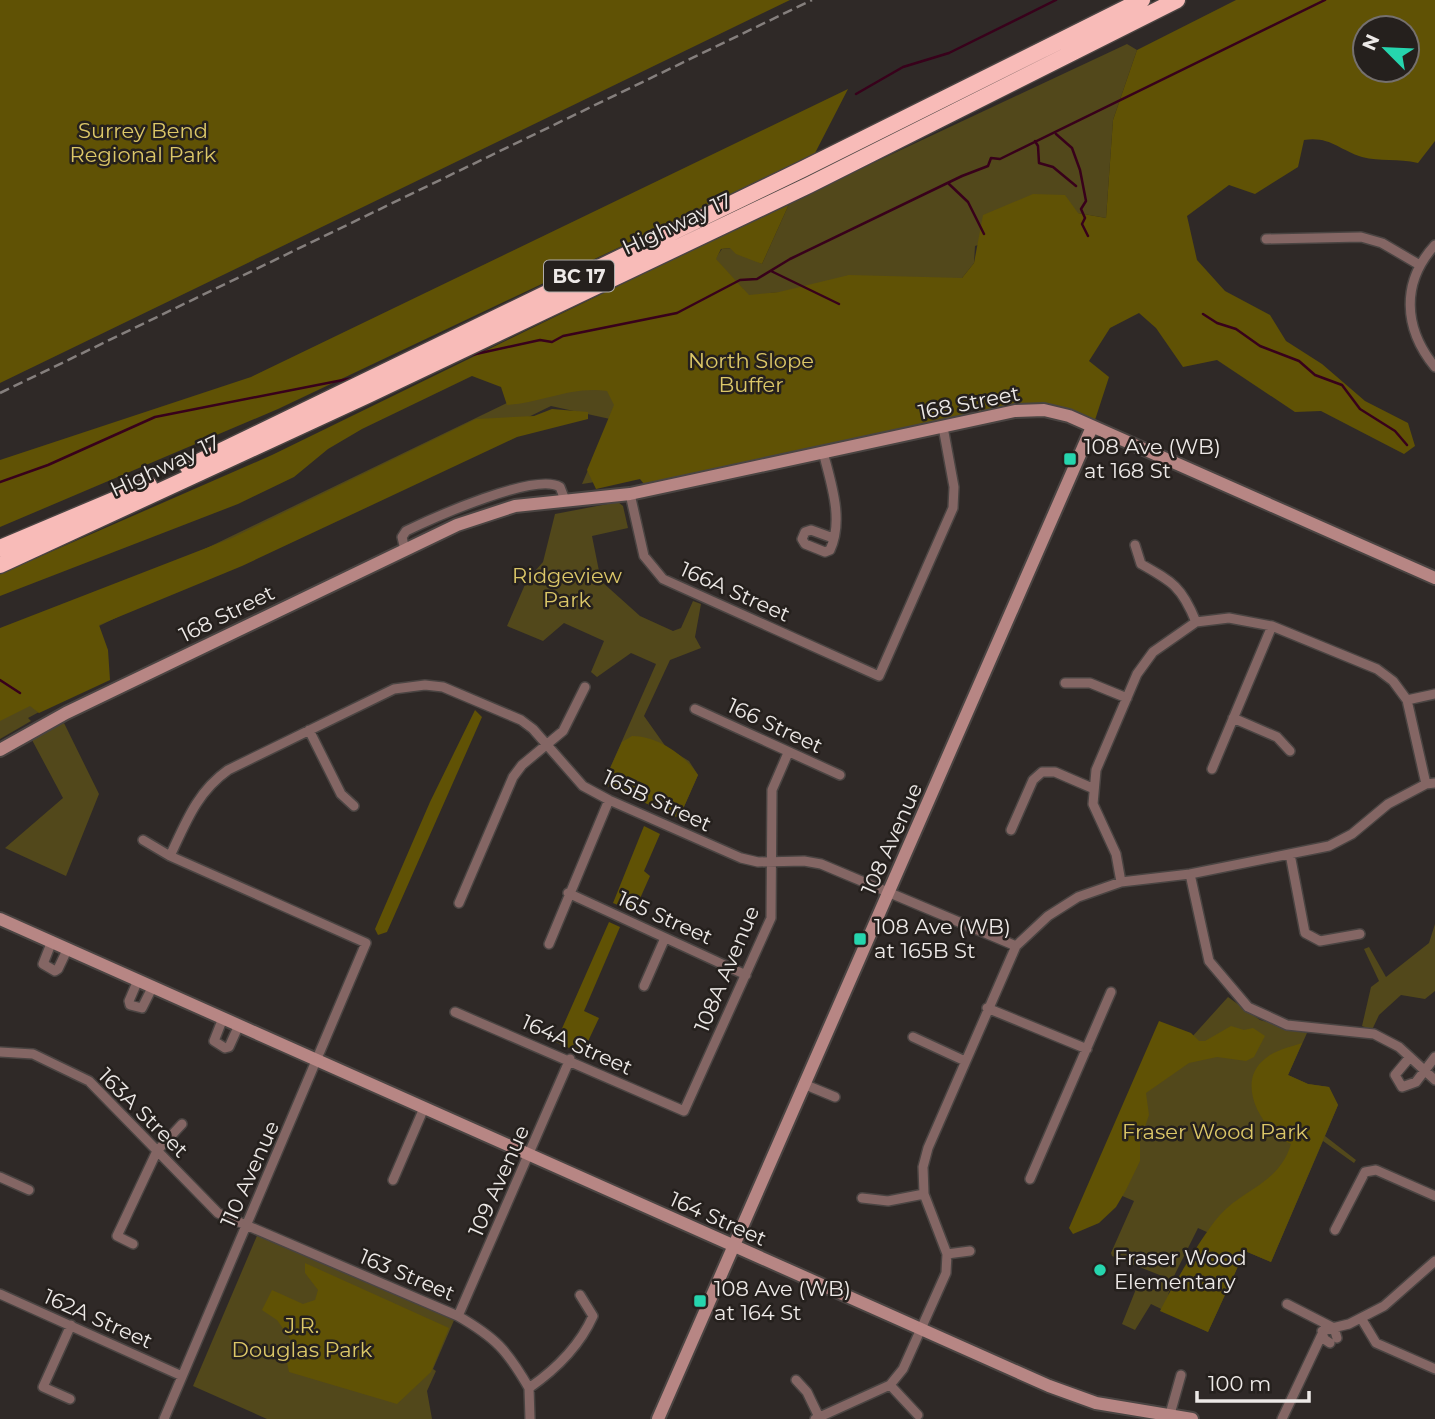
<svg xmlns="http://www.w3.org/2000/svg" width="1435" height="1419" viewBox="0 0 1435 1419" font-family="Montserrat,sans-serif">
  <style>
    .green { fill: #52481b }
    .forest { fill: #605205; fill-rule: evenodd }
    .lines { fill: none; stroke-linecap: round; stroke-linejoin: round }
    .stream { stroke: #38011b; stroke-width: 2.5 }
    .street-casing { stroke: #4a4442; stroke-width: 12 }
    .secondary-casing { stroke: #4a4442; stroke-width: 16 }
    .highway-casing { stroke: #4a4442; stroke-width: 19 }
    .street { stroke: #846664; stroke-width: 9 }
    .secondary { stroke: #b78684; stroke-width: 12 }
    .highway { stroke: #f8bbb8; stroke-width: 16 }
    .rail { stroke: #857f7d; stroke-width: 2.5; stroke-dasharray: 10 5; stroke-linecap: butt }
    .poi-dot { fill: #26d5ae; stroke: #25201d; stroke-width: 2.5 }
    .labels { text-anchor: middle; stroke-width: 5; stroke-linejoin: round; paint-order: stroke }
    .shield { fill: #25201d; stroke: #b1adaa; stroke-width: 2 }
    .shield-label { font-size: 19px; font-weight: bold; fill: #ede9e7 }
    .park-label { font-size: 21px; fill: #dcc768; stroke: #25201d }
    .street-label { font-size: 21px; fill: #ede9e7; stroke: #25201d }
    .poi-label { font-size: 21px; fill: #ede9e7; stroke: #25201d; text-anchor: start }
  </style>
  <rect width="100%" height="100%" fill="#2f2927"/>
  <!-- green -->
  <path class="green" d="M1127 44 1137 50 1113 120 1106 218 1078 213 975 246 974 263 962 278 770 293 1005 399 694 467 582 484 610 419 551 406 99 626 39 712 28 718 31 721 0 739V648L743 289 715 259 722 249 731 248 762 264 790 202Z
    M618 502 623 506 628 528 592 536 601 581 640 616 673 631 681 628 693 601 701 604 695 637 701 648 670 660 644 716 666 747 689 761 698 775 679 818 603 784 656 664 631 653 597 677 591 672 604 641 564 623 543 641 507 626 527 580 543 562 555 514Z
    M64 723 99 794 66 876 5 848 63 798 32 740Z
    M1435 924V991L1425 999 1401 995 1379 1015 1372 1030 1362 1026 1371 987 1379 981 1364 949 1369 947 1386 977 1429 943Z
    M1228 997 1260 1020 1307 1033 1288 1075 1308 1084 1329 1087 1338 1105 1325 1136 1356 1160 1354 1163 1323 1141 1271 1262 1245 1251 1208 1332 1151 1304 1135 1330 1122 1324 1138 1284 1154 1290 1159 1281 1171 1286 1168 1295 1209 1233 1198 1228 1172 1280 1112 1256 1111 1253 1134 1201 1092 1183 1159 1026 1191 1038Z
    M259 1231 455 1318 433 1369 436 1371 427 1391 432 1419H267L193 1386Z"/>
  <!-- forest -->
  <path class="forest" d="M0 0H790L0 383Z
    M1236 0H1435V141L1418 163C1398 158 1380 162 1362 157 1339 150 1330 136 1304 140L1298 167 1255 194 1229 185 1187 216 1197 260 1225 291 1270 315 1286 341 1322 364 1365 401 1408 423 1415 446 1404 454 1321 411 1295 412 1217 360 1183 367 1156 328 1139 313 1110 328 1089 361 1109 377 1095 420 1038 404 979 412 973 407 961 406 958 412 971 415 681 477 644 484 640 479 596 489 587 470 614 405 607 391C571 386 542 403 507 405L501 387 472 376 362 429 328 449 294 477 238 504 0 596V574L272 455 790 202 762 264 736 254 730 248 721 249 716 259 749 295 779 292 849 275 962 278 974 263 983 215 1033 194 1065 195 1078 213 1106 218 1113 120 1137 50ZM1365 28H1407V70H1365Z
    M848 89 814 155 278 409 0 527V460L251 377Z
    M552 409 588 412V419L517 437 242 566 99 625 108 650 110 680 39 713 30 706 0 721V628L232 538 476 419 534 416Z
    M475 710 482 717 387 932 378 935 375 929 430 802Z
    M632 736C657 736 684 754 698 775L679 818 603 784 622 742Z
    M644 826 660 834 644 871 650 876 634 912 613 903Z
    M609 922 620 927 584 1011 599 1018 582 1054 556 1042Z
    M1159 1021 1191 1033 1199 1041H1205L1231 1026 1244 1030 1253 1028 1265 1036 1254 1057 1246 1061 1217 1057 1189 1063 1146 1093 1149 1115 1140 1141V1161L1126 1190 1116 1207 1099 1223 1073 1234 1069 1228Z
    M1302 1043 1288 1075 1308 1084 1329 1087 1338 1105 1271 1262 1245 1251 1208 1332 1160 1311C1172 1287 1203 1234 1220 1215 1243 1189 1279 1184 1291 1144 1263 1132 1233 1082 1266 1058 1275 1050 1291 1047 1302 1043Z
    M305 1263 449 1328 431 1372 397 1404 289 1372 285 1353 291 1340 277 1320 262 1310 272 1290 303 1304 315 1300 318 1290 305 1273Z"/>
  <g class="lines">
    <!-- stream -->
    <path class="stream" d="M856 94 903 67 949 53 1056 0
      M1056 134 1072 148 1080 170 1086 201 1081 209 1085 218 1082 224 1088 236
      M1035 141 1038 146 1039 163 1053 167 1076 186
      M949 184 968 202 984 234
      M771 271 839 304
      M1203 314 1217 323 1236 329 1260 346 1299 361 1315 375 1342 385 1360 409 1395 431 1407 445
      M467 356 540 340 552 342 563 336 677 313 740 280 757 279 790 259 962 176 988 166 991 158 1000 159 1325 0
      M0 482 48 465 155 417 358 377
      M0 680 20 693"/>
    <!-- street casing -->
    <g class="street-casing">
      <path id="street" d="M1266 239 1361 237 1382 243 1418 264
        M1435 245C1401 282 1403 328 1435 367
        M823 452C831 483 844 520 830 550L825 552 805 544 802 539 805 532 811 530 833 538
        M630 494 644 556 663 579 879 676 953 508 954 487 943 427
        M1135 545 1141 564C1173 582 1182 587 1196 622
        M405 550 402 537 406 531C433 518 535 472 560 487L565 500
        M1065 683H1090L1127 698
        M1407 700 1435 694
        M695 709 840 775
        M1233 718 1277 737 1290 751
        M309 730 341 794 354 806
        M1212 769 1272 626
        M1011 830 1033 780 1042 772H1055L1092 788
        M143 840 170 856 366 943 164 1419
        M1290 854 1305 933 1320 941 1360 934
        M170 856C186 822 197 792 228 770L394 689 425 685 443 687 521 720 533 729 583 786 609 800 741 858 758 862 804 861 821 864 1016 946
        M1190 874 1209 961 1248 1007 1287 1025 1374 1034 1399 1047 1435 1080
        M1121 882 1116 854 1093 804 1096 770 1137 674 1153 652 1196 622 1229 618 1272 626 1377 669 1393 681 1407 700 1426 784
        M568 893 746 975
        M459 903 513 777 522 765 563 731 585 687
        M52 941 43 964 55 971 58 969 68 948
        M549 944 609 800
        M138 980 129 1001 130 1005 142 1008 153 986
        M644 986 665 938
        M987 1008 1087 1049
        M455 1012 684 1111 771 918 772 790 788 753
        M223 1018 214 1041 225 1048 229 1047 239 1025
        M913 1037 965 1061
        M0 1052 33 1054 89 1081 218 1213 458 1316C496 1338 507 1350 529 1388
        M1410 1057 1395 1075 1402 1087 1416 1082 1435 1057
        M806 1085 835 1097
        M0 1177 29 1190
        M1030 1179 1111 992
        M393 1180 424 1108
        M862 1198 888 1201 924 1194
        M1335 1230 1365 1172 1376 1170 1435 1196
        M133 1244 117 1236 157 1151 182 1124
        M947 1254 970 1251
        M0 1294 182 1376
        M1287 1304 1334 1328 1337 1338
        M458 1316 570 1059
        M1361 1318 1376 1343 1435 1369
        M1322 1331 1324 1339 1330 1343
        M796 1380 807 1392 819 1417
        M890 1385 918 1415
        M70 1399 43 1387 71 1325
        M1170 1414 1181 1375
        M530 1419 529 1388C555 1370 580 1345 593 1316L580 1295
        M815 1419 890 1385 903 1369 946 1273 947 1254 924 1194 923 1167 928 1148 1016 946 1048 916 1078 897 1121 882 1190 874 1329 846 1352 834 1388 804 1426 784 1435 783
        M1282 1419 1324 1330 1349 1324 1384 1306 1435 1261"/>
    </g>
    <!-- secondary casing -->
    <g class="secondary-casing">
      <path id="secondary" d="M0 750 66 713 457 525 515 506 630 494 1015 411 1044 410 1069 416 1435 578
        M0 919 1049 1386 1096 1403 1192 1419
        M658 1419 1092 427"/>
    </g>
    <!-- highway casing -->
    <g class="highway-casing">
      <path id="highway" d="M188 467 803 169 1142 0
        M0 548 149 485
        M0 565 368 395 809 185 1177 0"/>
    </g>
    <!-- street -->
    <use href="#street" class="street"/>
    <!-- secondary -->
    <use href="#secondary" class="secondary"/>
    <!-- highway -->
    <use href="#highway" class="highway"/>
    <!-- rail -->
    <path class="rail" d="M0 393 812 0"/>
  </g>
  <!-- markers -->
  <g class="poi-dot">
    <rect x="1063" y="452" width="14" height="14" rx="3.5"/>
    <rect x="853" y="932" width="14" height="14" rx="3.5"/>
    <circle cx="1100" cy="1270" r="7"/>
    <rect x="693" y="1294" width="14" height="14" rx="3.5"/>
  </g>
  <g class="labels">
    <!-- shield labels -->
    <rect class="shield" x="544" y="260.5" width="70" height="31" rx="5"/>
    <g class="shield-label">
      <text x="579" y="283">BC 17</text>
    </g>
    <!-- park labels -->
    <g class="park-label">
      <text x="143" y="138">Surrey Bend<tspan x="143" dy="24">Regional Park</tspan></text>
      <text x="751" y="368">North Slope<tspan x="751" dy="24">Buffer</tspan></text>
      <text x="567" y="583">Ridgeview<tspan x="567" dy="24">Park</tspan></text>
      <text x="1215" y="1139">Fraser Wood Park</text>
      <text x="302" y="1333">J.R.<tspan x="302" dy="24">Douglas Park</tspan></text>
    </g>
    <!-- street labels -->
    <g class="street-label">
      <text transform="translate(677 224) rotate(-25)" y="7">Highway 17</text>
      <text transform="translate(969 403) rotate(-11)" y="7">168 Street</text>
      <text transform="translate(165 466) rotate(-25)" y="7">Highway 17</text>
      <text transform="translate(735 592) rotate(24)" y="7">166A Street</text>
      <text transform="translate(227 614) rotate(-26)" y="7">168 Street</text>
      <text transform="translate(775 726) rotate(25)" y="7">166 Street</text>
      <text transform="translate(657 801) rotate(25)" y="7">165B Street</text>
      <text transform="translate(892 839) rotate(-66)" y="7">108 Avenue</text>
      <text transform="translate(665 918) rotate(24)" y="7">165 Street</text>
      <text transform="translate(727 969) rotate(-67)" y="7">108A Avenue</text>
      <text transform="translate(577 1045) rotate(24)" y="7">164A Street</text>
      <text transform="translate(143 1113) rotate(45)" y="7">163A Street</text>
      <text transform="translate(250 1174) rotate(-66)" y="7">110 Avenue</text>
      <text transform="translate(499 1181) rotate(-66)" y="7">109 Avenue</text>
      <text transform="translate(718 1219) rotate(24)" y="7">164 Street</text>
      <text transform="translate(407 1275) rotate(23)" y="7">163 Street</text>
      <text transform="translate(98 1319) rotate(24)" y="7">162A Street</text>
    </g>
    <!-- poi labels -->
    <g class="poi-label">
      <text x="1084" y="454">108 Ave (WB)<tspan x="1084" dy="24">at 168 St</tspan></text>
      <text x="874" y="934">108 Ave (WB)<tspan x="874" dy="24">at 165B St</tspan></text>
      <text x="1114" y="1265">Fraser Wood<tspan x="1114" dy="24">Elementary</tspan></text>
      <text x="714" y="1296">108 Ave (WB)<tspan x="714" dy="24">at 164 St</tspan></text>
    </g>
  </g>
  <!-- north arrow -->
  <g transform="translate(1386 49) rotate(294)"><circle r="33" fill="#25201d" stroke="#75706e" stroke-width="2"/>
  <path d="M0-5L12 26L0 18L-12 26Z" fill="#26d5ae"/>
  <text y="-10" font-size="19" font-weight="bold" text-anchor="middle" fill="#ede9e7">N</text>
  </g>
  <!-- scale -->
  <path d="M1197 1391v10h112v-10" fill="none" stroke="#ede9e7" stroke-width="3.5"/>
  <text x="1208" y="1391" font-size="21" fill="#ede9e7" stroke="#25201d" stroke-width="5" paint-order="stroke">100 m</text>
</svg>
